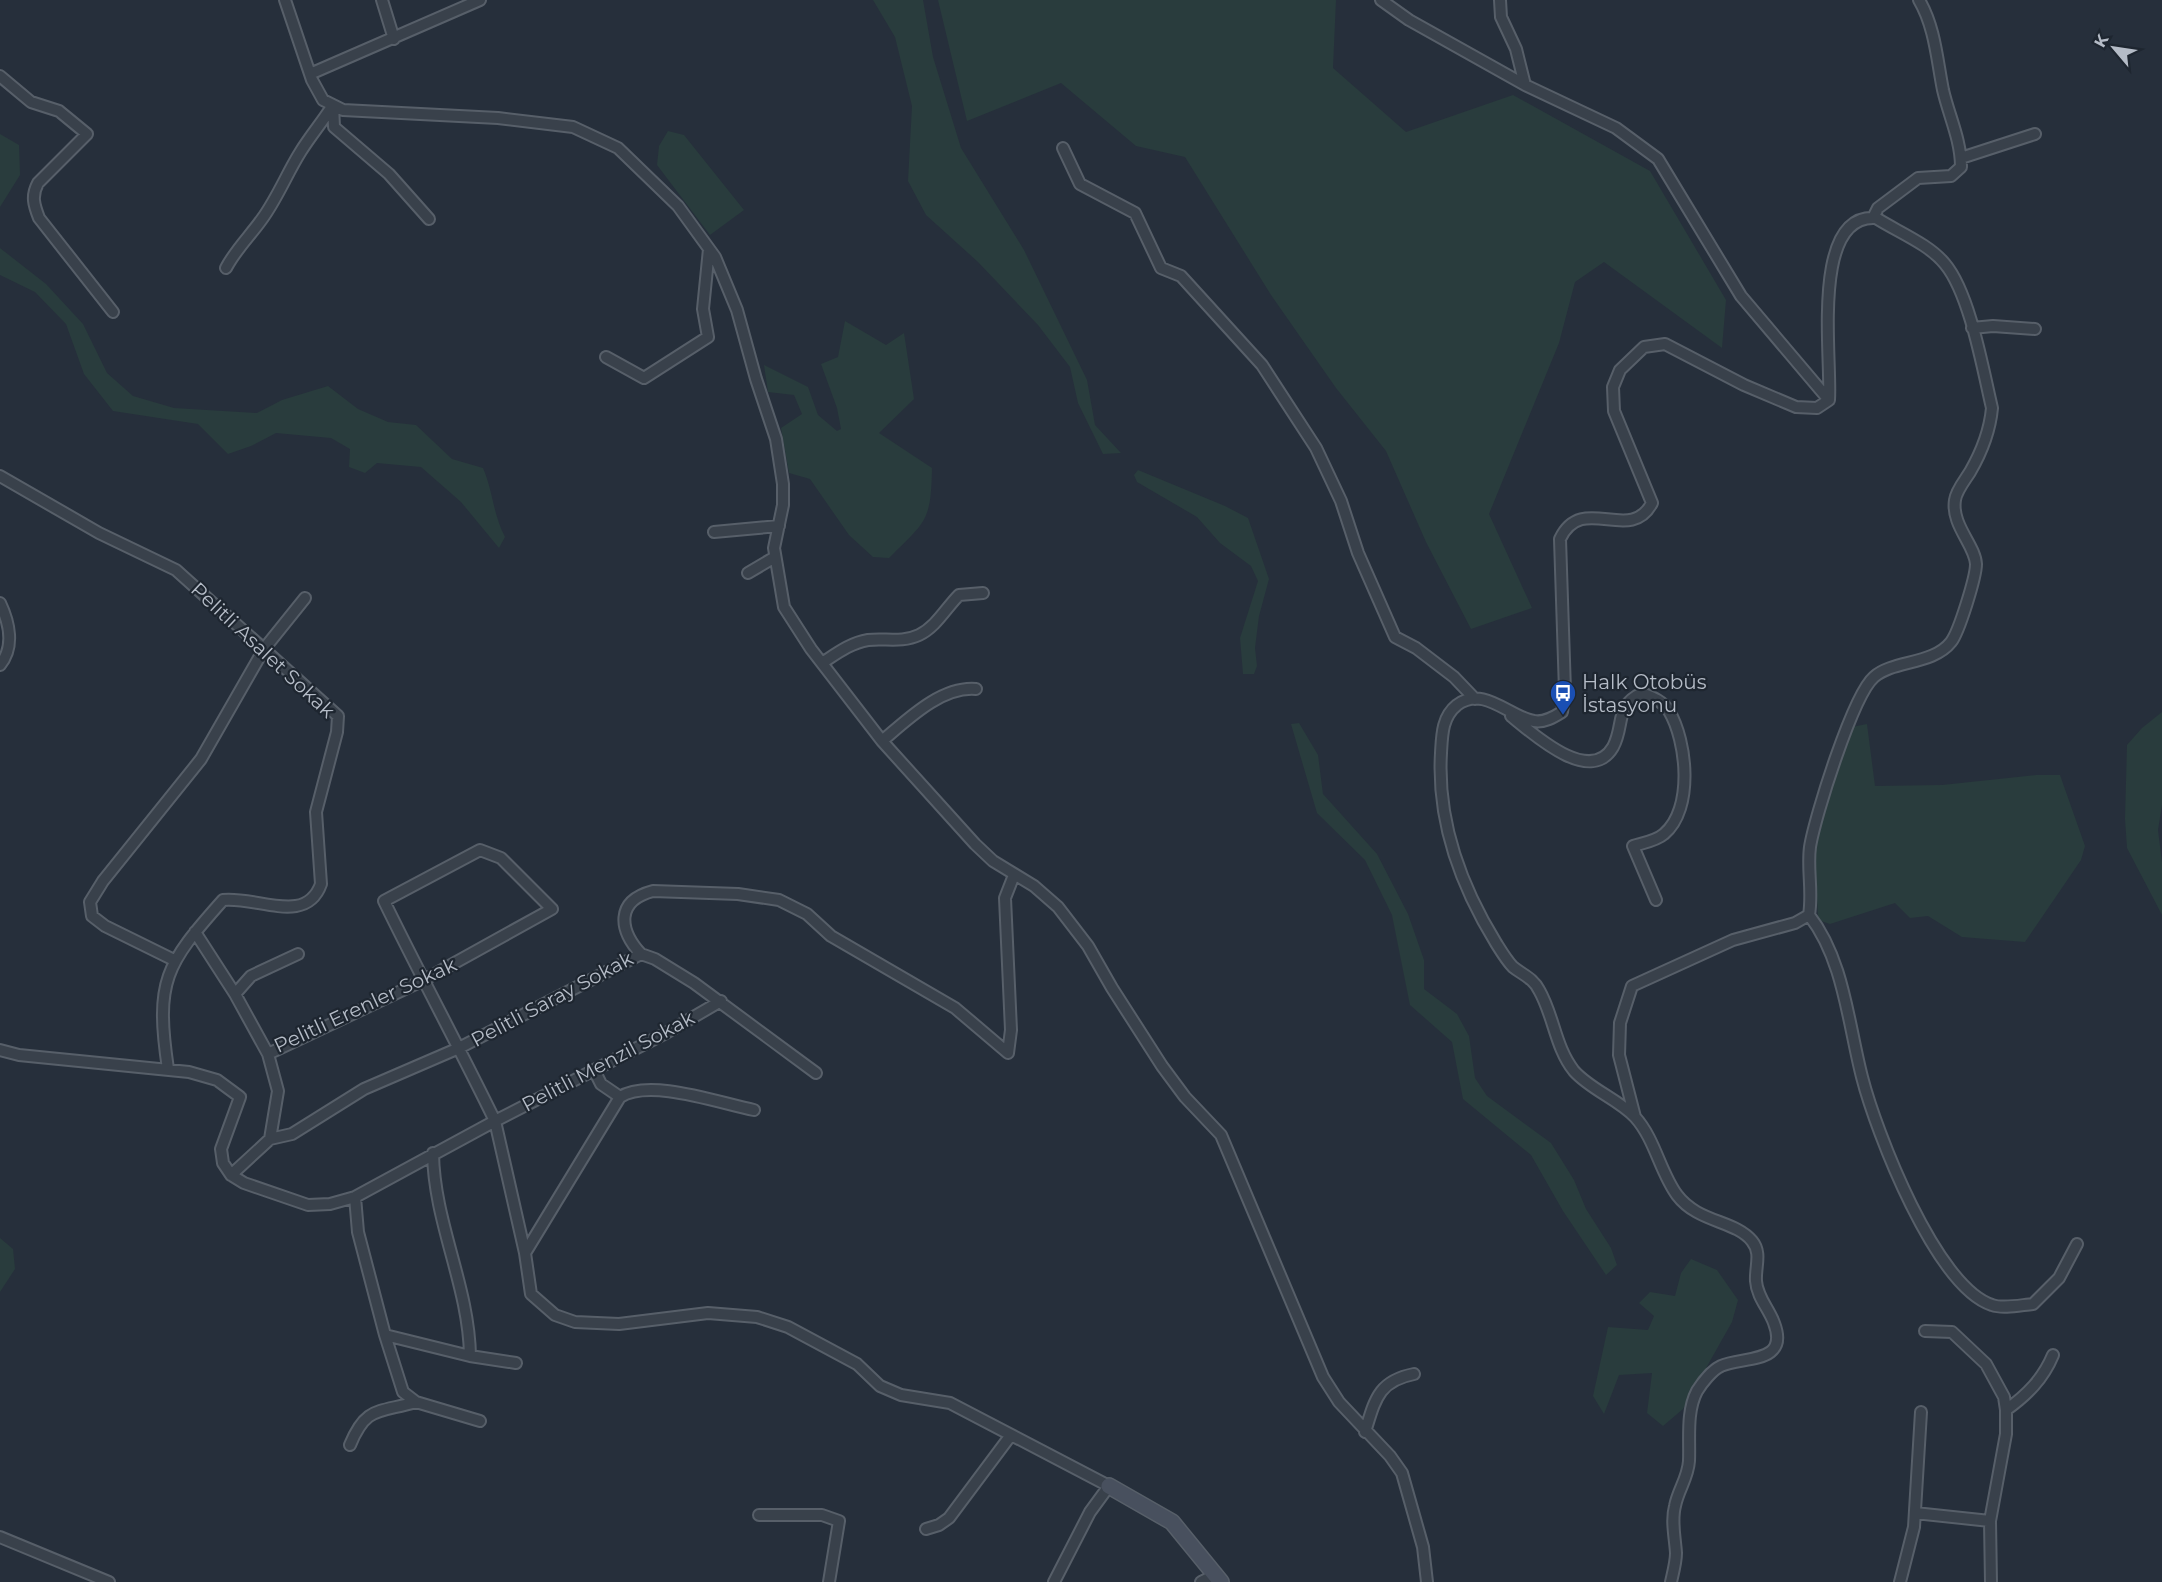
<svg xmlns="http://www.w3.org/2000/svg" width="2162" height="1582" viewBox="0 0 2162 1582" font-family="Montserrat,sans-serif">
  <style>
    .green { fill: #293c3d }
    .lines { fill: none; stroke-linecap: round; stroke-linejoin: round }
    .street-casing { stroke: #575f69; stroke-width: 14 }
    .secondary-casing { stroke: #575f69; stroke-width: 18 }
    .street { stroke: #39414b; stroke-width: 10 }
    .secondary { stroke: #48505e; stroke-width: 15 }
    .labels { text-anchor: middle; stroke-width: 4.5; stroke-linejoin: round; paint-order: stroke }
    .street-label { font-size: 20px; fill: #b5bcc7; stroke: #1e2630 }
    .poi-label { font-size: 20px; fill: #b5bcc7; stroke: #1e2630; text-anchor: start }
  </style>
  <rect width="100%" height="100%" fill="#262f3b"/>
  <!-- green -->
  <path class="green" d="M873 0H923L933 57 961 148 1024 250 1087 380 1095 425 1121 453 1103 454 1078 403 1070 367 1038 325 978 262 926 215 908 181 912 106 895 37Z
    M938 0H1336L1333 68 1406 132 1513 95 1650 171 1726 300 1722 348 1604 262 1575 282 1559 343 1489 514 1532 608 1471 629 1426 542 1386 451 1336 388 1271 295 1185 157 1136 146 1061 83 967 121Z
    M668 131 684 135 744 210 710 235 657 165 659 146Z
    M0 134 19 145 20 175 0 207Z
    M0 248 46 284 83 324 107 373 133 396 174 408 257 413 282 400 328 386 358 409 388 422 416 425 452 459 483 468C493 491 493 514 505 537L499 548 461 502 421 467 377 463 365 473 349 467 350 449 331 438 276 433 251 446 228 454 198 424 113 411 84 374 66 324 35 292 0 275Z
    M845 321 886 345 904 333 914 399 879 433 932 468C931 522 926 521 889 558L873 557 849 535 810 479 789 473 781 428 802 414 794 395 768 392 764 365 808 387 818 415 837 431 841 429 837 408 821 364 838 357Z
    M1138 470 1225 506 1248 518 1269 579 1259 616 1255 648 1257 666 1254 674H1243L1240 638 1258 581 1251 566 1220 543 1197 517 1137 482 1134 475Z
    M2162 712V805L2158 830 2162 862V915L2127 848 2125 819 2127 745 2142 728Z
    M1299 723 1318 755 1323 794 1377 854 1408 914 1424 960V989L1457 1014 1469 1036 1475 1078 1487 1096 1551 1143 1574 1180 1586 1209 1611 1248 1617 1265 1606 1275 1563 1211 1531 1155 1463 1099 1452 1042 1410 1005 1392 915 1365 860 1317 813 1291 724Z
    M1867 724 1875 786 1942 785 2036 775H2060L2085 846 2081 860 2025 942 1962 937 1928 916 1910 918 1895 903 1830 924 1818 920 1815 850 1822 819 1852 727Z
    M0 1238 13 1249 15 1269 0 1292Z
    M1691 1259 1717 1270 1738 1300 1732 1322 1683 1409 1663 1426 1647 1413 1652 1373 1619 1375 1604 1414 1593 1396 1608 1327 1648 1330 1654 1316 1639 1303 1650 1292 1675 1296 1681 1273Z"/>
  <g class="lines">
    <!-- street casing -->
    <g class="street-casing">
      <path id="street" d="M285 0 312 80 323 100 343 110 498 118 573 127 618 148 678 206 715 257 737 310 756 379 776 439 783 484V505L774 548 784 607 811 649 882 741 975 844 993 861 1034 886 1058 907 1088 946 1112 988 1162 1066 1185 1097 1221 1135 1323 1377 1339 1402 1390 1456 1402 1473 1423 1547 1427 1582
        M382 0 394 39
        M1381 0 1409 20 1525 85
        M1500 0 1501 17 1516 49 1525 85 1616 128 1658 159 1741 296 1829 400
        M310 74 480 0
        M0 76 31 102 59 111 87 134 38 183C31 196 34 205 39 218L113 312
        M333 105 334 127 389 174 429 219
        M1063 148 1080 184 1135 213 1161 268 1181 276 1262 365 1316 448 1341 501 1358 553 1395 637 1416 648 1454 677 1475 699
        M1961 158 2035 134
        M1873 218 1878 208 1918 178 1951 176 1961 167C1961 140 1949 116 1943 90 1937 60 1935 27 1919 0
        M226 268C236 249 250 236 262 219 278 197 287 173 301 151 311 135 323 121 333 105
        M1972 328 1993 326 2035 329
        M606 357 644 378 708 337 703 309 709 249
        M0 476 99 533 176 570 338 716 337 732 316 812 321 884C306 926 257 896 223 900 165 965 155 981 168 1069
        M714 532 779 526
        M748 573 775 557
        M0 603C9 622 15 647 0 665
        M822 663C836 654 850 643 868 640 885 638 902 643 919 635 936 627 946 608 959 595L983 593
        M1511 716C1531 732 1590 787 1613 747 1625 725 1614 706 1642 693 1652 697 1663 701 1669 711 1687 741 1694 809 1664 834 1656 841 1643 843 1633 846L1656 900
        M882 741C907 720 941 686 976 689
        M1809 915C1844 960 1848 1023 1862 1077 1876 1132 1936 1287 1992 1305 2003 1309 2021 1305 2033 1304L2059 1278 2077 1244
        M195 932 235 994 268 1054 422 981 552 909 501 858 480 850 384 901C420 975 459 1047 495 1121L666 1033 721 1001
        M641 954C619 930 615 901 653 891L738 894 779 900 807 914 831 936 955 1008 1008 1053 1011 1030 1005 898 1014 875
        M641 954 655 959 694 983 816 1073
        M174 960 105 926 92 916 90 902 103 881 201 759 264 649 305 598
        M235 994 251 976 298 954
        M0 1050 19 1055 189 1072 217 1080 240 1097 221 1149 223 1163 231 1175 244 1183 308 1205 330 1204 355 1197 495 1121 525 1253 531 1294 555 1315 575 1322 619 1324 708 1313 757 1317 788 1327 857 1364 880 1386 901 1395 950 1403 1109 1486 1090 1512 1054 1582
        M268 1054 278 1091 270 1139
        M594 1070 601 1084 620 1097C650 1078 719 1103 754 1110
        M1635 1117 1619 1055 1620 1023 1632 986 1733 940 1795 923 1809 915C1813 892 1807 869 1810 847 1815 816 1853 695 1874 677 1893 660 1933 665 1951 642 1959 632 1976 577 1976 564 1975 545 1951 525 1955 500 1956 491 1965 480 1970 472 1981 453 1990 430 1992 408 1983 370 1970 294 1945 264 1929 244 1898 232 1876 218 1810 213 1832 358 1829 400L1817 408 1796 407 1744 385 1665 344 1644 347 1620 370 1613 387 1614 411 1652 503C1630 545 1582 492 1560 539L1565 691 1562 712C1554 717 1544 723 1534 721 1509 717 1484 685 1457 705 1442 717 1442 735 1441 753 1437 820 1461 886 1496 943 1501 951 1507 961 1513 967 1523 975 1533 978 1539 990 1554 1016 1555 1047 1574 1071 1591 1090 1618 1099 1635 1117 1655 1139 1660 1172 1677 1195 1698 1223 1735 1220 1752 1241 1762 1253 1755 1267 1756 1281 1757 1297 1769 1309 1774 1323 1790 1365 1742 1356 1721 1366 1712 1370 1702 1383 1697 1391 1686 1412 1690 1439 1689 1461 1688 1478 1678 1490 1675 1506 1671 1521 1675 1537 1676 1553 1676 1562 1673 1573 1671 1582
        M433 1153C434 1223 469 1286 470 1356
        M231 1175 270 1139 292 1134 364 1089 459 1048 641 954
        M355 1197 358 1232 385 1335 470 1356 516 1363
        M525 1253 620 1097
        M1925 1331 1952 1332 1986 1364 2004 1397 2006 1410V1434L1990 1521 1991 1582
        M385 1335 403 1392 416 1402 480 1421
        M2006 1410C2027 1395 2043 1379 2053 1355
        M1365 1432C1375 1400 1378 1381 1414 1374
        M350 1445C366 1406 378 1413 416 1402
        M1915 1513 1990 1521
        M759 1515H822L839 1521 829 1582
        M926 1529 939 1525 949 1518 1011 1435
        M0 1537 109 1582
        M1201 1582 1215 1575
        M1900 1582 1914 1527 1921 1412"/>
    </g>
    <!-- secondary casing -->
    <g class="secondary-casing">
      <path id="secondary" d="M1109 1486 1172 1522 1221 1582"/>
    </g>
    <!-- street -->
    <use href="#street" class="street"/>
    <!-- secondary -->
    <use href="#secondary" class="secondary"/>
  </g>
  <!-- icons -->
  <defs>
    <g id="bus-pin" transform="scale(1.35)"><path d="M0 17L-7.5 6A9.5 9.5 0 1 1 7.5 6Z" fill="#1a4fb4" stroke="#1e2630"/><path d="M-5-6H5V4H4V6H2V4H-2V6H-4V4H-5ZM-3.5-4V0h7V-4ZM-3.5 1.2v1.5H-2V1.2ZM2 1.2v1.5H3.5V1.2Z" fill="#fff"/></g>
  </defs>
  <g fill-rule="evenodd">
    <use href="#bus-pin" x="1563" y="693"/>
  </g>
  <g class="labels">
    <!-- street labels -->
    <g class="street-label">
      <text transform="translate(263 650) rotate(43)" y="7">Pelitli Asalet Sokak</text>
      <text transform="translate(552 999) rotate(-28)" y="7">Pelitli Saray Sokak</text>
      <text transform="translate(365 1005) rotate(-25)" y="7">Pelitli Erenler Sokak</text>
      <text transform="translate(608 1061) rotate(-28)" y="7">Pelitli Menzil Sokak</text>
    </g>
    <!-- poi labels -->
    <g class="poi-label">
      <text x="1582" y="689">Halk Otobüs<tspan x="1582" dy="23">İstasyonu</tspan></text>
    </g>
  </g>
  <!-- north arrow -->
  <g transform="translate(2114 48) rotate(299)" stroke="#1e2630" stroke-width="4.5" paint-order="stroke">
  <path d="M0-4.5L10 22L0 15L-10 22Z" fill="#b5bcc7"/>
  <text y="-9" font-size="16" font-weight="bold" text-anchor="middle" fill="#b5bcc7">K</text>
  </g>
</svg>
